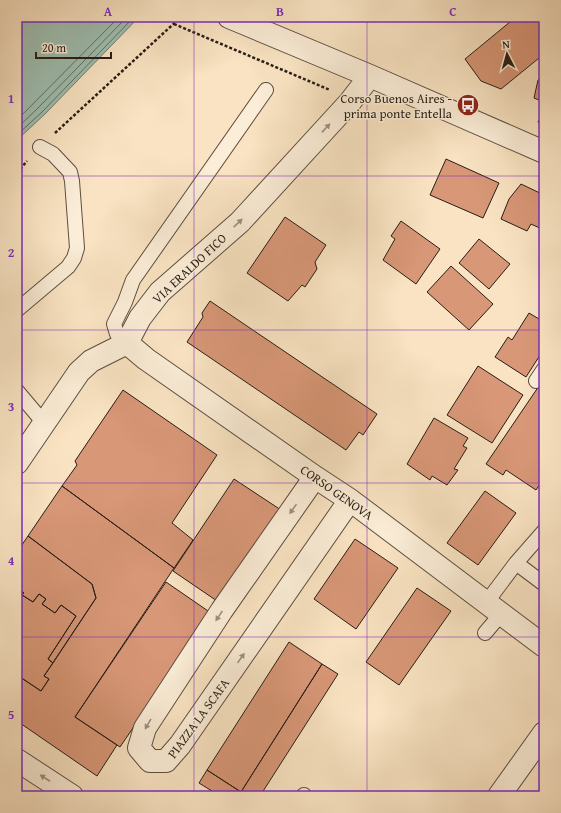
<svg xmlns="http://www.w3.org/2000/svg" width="561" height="813" viewBox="0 0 561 813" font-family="'Gentium Book Plus',serif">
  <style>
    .water { fill: #9ebeb0; stroke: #6f7e72 }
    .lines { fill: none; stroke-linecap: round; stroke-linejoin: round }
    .shore { stroke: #636e62; stroke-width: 1 }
    .building { fill: #d89777; stroke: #281d15 }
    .service-casing { stroke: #5c4e40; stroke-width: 16 }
    .minor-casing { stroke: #5c4e40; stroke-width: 24 }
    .tertiary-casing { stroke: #5c4e40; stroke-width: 24 }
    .path { stroke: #281d15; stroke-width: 2.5; stroke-dasharray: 3 2; stroke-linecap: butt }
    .service { stroke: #fbedd7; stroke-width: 14 }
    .minor { stroke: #fbedd7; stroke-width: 22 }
    .tertiary { stroke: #fbedd7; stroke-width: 22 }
    .oneway { fill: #9c8f80 }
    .grid { fill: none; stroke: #7b2cbf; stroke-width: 1; stroke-opacity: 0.55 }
    .labels { text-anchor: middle; stroke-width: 3; stroke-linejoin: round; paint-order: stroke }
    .poi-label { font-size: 13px; fill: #281d15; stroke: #fbedd7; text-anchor: end }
    .street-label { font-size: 13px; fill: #281d15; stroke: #fbedd7 }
    .neatline { fill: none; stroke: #7b2cbf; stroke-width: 1.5 }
    .grid-label { font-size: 13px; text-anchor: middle; font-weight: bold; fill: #7b2cbf }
  </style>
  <rect width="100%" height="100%" fill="#f9e3c2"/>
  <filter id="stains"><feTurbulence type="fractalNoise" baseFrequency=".005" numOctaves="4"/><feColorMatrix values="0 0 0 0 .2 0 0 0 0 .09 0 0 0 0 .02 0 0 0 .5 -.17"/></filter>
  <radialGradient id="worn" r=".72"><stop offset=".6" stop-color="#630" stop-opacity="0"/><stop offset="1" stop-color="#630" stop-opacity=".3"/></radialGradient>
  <!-- water -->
  <path class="water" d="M17 17H139L45 114 17 140Z"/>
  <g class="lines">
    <!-- shore -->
    <path class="shore" d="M17 120 119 17
      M17 128 38 108 127 17
      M17 135 42 112 134 17"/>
  </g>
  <!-- building -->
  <path class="building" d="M516 17H544V54L501 89 481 81 465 59Z
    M544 75V102L534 98 538 80Z
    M446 159 499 183 483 218 430 195Z
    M521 184 544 195V230L531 224 527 231 501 219 509 199Z
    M285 217 326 245 315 262 317 269 305 287 302 285 288 301 247 273Z
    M401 221 440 249 416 284 383 260 395 239 391 236Z
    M479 239 510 264 489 289 459 263Z
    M451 266 493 304 469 330 427 292Z
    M210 301 377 414 363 435 359 432 346 450 187 342 203 317 202 313Z
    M529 313 544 322V349L526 377 495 357 508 337 512 340Z
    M478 366 523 395 492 443 447 415Z
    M541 383 544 385V478L536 490 506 470 503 475 486 464Z
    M123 390 217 455 172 523 193 540 174 568 62 486 77 465 75 461Z
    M434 418 468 438 463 446 467 448 454 469 458 470 447 485 432 476 430 480 407 464Z
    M234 479 281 510 220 603 173 571Z
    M62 486 174 568 75 717 117 745 97 776 17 721V675L41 691 49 679 44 676 96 598 92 584 28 536Z
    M485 491 516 513 478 565 447 543Z
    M28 536 92 584 96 598 53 663 48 659 76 616 61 605 55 613 42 604 46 599 39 594 33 602 22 595 24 593 17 588V552Z
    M355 539 398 568 356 629 314 599Z
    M166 582 211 613 120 747 75 717Z
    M17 588 24 593 22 595 33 602 39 594 46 599 42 604 55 613 61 605 76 616 48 659 53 663 44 676 49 679 41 691 17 675Z
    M417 588 451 611 399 685 366 662Z
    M289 642 322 664 241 792 207 770Z
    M322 664 338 674 260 796H220L199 783 207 770 241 792Z"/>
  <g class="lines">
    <!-- service casing -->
    <g class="service-casing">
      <path id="service" d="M17 310 68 267 74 258 77 248 72 181 70 172 53 154 40 147
        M127 343 117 334 114 324 125 302 133 280 266 90
        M536 381 544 369
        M17 391 44 423
        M516 563 544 584
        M486 603 516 563 544 531
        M485 633 501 614
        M303 796 304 795"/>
    </g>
    <!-- minor casing -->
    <g class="minor-casing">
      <path id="minor" d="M127 343 146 359 315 477 350 500 544 646
        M315 477 222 610 145 728 139 748 150 761H166L180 745 350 500
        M17 760 72 796
        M499 796 544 733"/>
    </g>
    <!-- tertiary casing -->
    <g class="tertiary-casing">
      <path id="tertiary" d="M229 17 370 76 544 152
        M17 463 79 372 91 361 127 343 140 318 160 292 240 222 350 102 370 76"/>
    </g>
    <!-- path -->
    <path class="path" d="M174 24 330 90
      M538 121 544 124
      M55 133 181 17
      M17 173 27 161"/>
    <!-- service -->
    <use href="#service" class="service"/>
    <!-- minor -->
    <use href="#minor" class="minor"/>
    <!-- tertiary -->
    <use href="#tertiary" class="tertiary"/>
  </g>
  <!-- one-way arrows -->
  <defs><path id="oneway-solid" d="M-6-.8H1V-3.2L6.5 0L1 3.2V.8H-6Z"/></defs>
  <g class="oneway">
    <use href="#oneway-solid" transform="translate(326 128) rotate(-47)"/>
    <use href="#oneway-solid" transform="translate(238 223) rotate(-43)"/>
    <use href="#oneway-solid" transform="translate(293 509) rotate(125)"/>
    <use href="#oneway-solid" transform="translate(219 616) rotate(124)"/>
    <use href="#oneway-solid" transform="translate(241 658) rotate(-55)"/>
    <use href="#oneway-solid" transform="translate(148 724) rotate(120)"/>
    <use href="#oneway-solid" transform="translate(45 778) rotate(-147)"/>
  </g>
  <!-- grid -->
  <path class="grid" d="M194 17V796M367 17V796M17 176H544M17 330H544M17 483H544M17 637H544"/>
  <!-- icons -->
  <defs>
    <g id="bus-disc" transform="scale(1.15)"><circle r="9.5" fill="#8f2418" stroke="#fbedd7"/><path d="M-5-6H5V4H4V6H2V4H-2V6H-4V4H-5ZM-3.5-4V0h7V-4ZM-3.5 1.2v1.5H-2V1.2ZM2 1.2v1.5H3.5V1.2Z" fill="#fff"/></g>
  </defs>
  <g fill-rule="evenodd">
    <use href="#bus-disc" x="468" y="105"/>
  </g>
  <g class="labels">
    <!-- poi labels -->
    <g class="poi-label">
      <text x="452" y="103">Corso Buenos Aires -<tspan x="452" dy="15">prima ponte Entella</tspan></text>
    </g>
    <!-- street labels -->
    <g class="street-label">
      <text transform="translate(189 268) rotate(-43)" y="5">VIA ERALDO FICO</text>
      <text transform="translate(337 492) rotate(35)" y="5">CORSO GENOVA</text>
      <text transform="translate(198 718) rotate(-54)" y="5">PIAZZA LA SCAFA</text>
    </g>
  </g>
  <!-- margin -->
  <rect width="561" height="813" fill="none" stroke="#f9e3c2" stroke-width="44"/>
  <!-- north arrow -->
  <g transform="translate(507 54) rotate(354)" stroke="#fbedd7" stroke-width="3" paint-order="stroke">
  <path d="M0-3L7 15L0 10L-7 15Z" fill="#281d15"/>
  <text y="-6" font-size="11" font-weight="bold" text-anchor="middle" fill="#281d15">N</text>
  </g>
  <!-- scale -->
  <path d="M36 52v6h75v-6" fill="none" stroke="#281d15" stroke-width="2"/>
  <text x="42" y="52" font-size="12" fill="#281d15" stroke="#fbedd7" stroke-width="3" paint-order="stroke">20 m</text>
  <rect x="22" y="22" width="517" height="769" class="neatline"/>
  <g class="grid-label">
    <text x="108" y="16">A</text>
    <text x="280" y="16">B</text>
    <text x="453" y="16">C</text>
    <text x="11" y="103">1</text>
    <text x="11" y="257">2</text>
    <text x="11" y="411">3</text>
    <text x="11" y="565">4</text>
    <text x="11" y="719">5</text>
  </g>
  <rect width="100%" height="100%" filter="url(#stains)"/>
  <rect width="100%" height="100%" fill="url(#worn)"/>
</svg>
